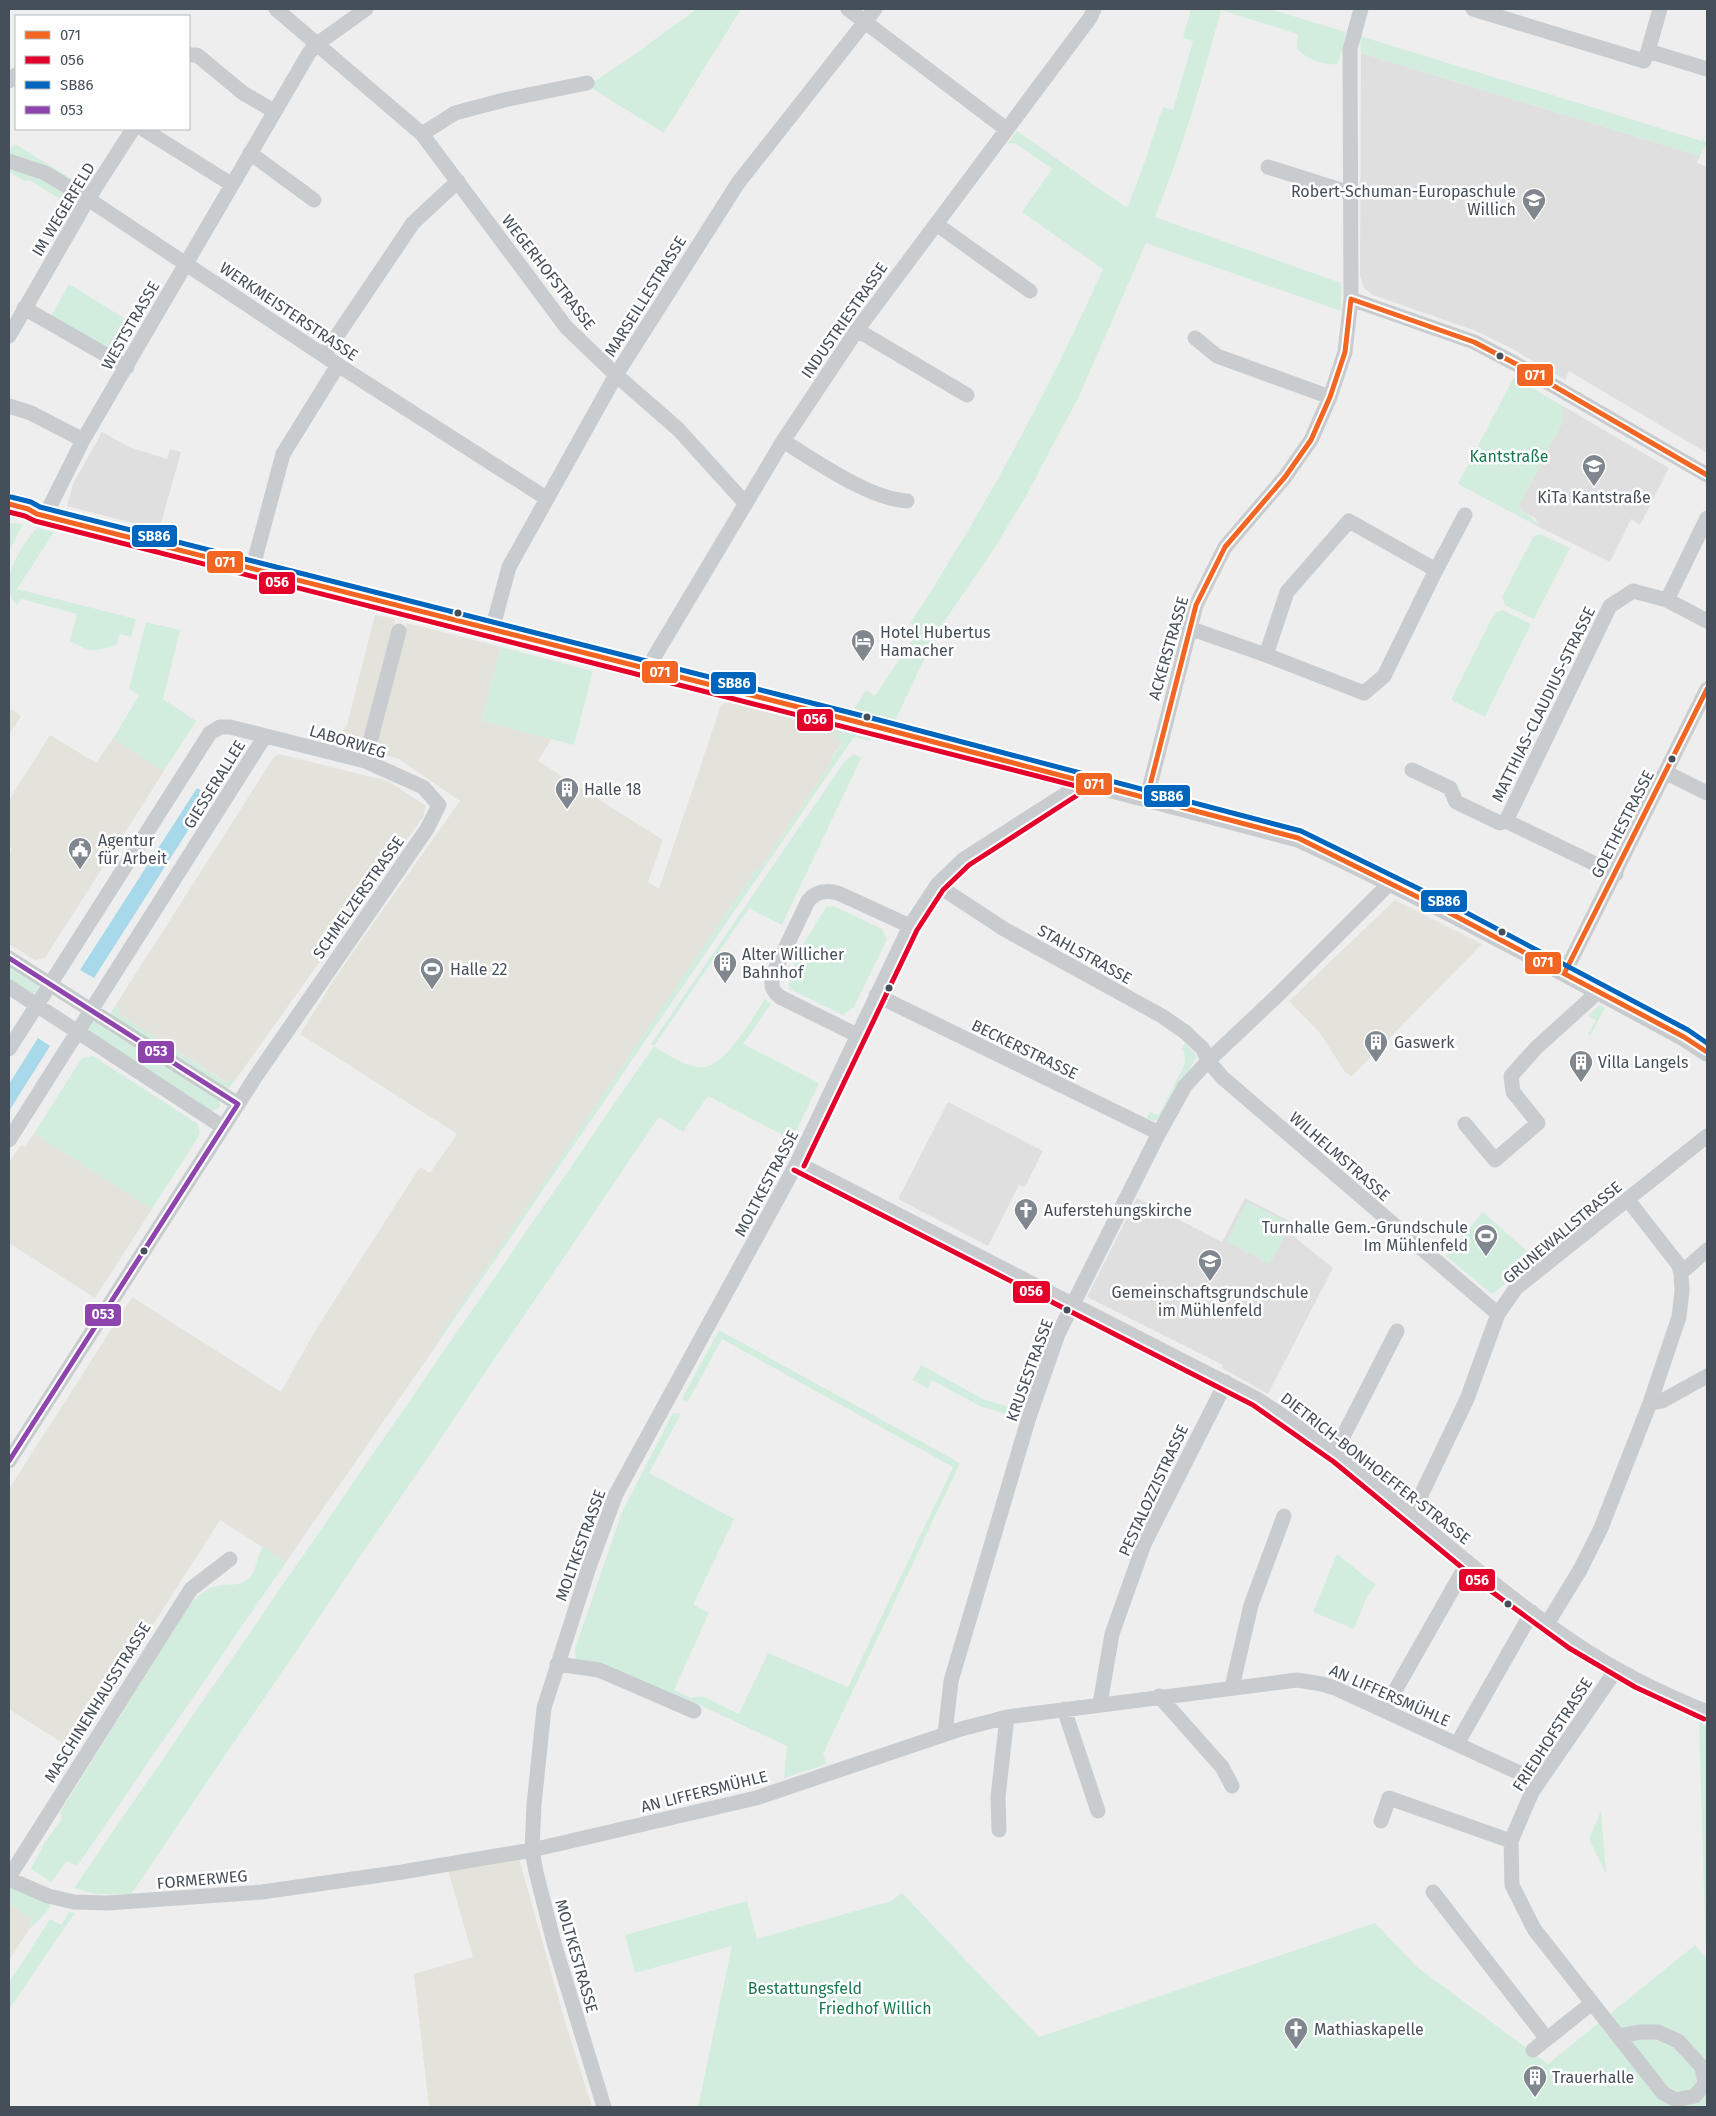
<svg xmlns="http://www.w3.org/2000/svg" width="1716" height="2116" viewBox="0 0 1716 2116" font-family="'Fira Sans',sans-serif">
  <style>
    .commercial { fill: #e3e2db }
    .education { fill: #e0dfe0 }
    .green { fill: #d2edde }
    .water { fill: #a7d9ea }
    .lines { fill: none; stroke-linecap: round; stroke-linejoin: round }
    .minor { stroke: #c9cccf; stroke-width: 15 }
    .tertiary { stroke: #c9cccf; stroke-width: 19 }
    .bus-1-casing { stroke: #fff; stroke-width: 9 }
    .bus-2-casing { stroke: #fff; stroke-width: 9 }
    .bus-3-casing { stroke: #fff; stroke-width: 9 }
    .bus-4-casing { stroke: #fff; stroke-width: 9 }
    .bus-1 { stroke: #f26522; stroke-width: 5 }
    .bus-2 { stroke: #e4002b; stroke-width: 5 }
    .bus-3 { stroke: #0065bd; stroke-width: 5 }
    .bus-4 { stroke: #8e44ad; stroke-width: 5 }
    .bus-dot { fill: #454f5a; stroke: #fff; stroke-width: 2 }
    .labels { text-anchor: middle; stroke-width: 5; stroke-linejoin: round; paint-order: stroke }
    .poi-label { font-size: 16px; fill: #454f5a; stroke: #fff; text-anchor: start }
    .street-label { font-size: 16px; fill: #454f5a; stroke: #fff }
    .park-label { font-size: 16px; fill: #18794e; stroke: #fff }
    .line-badge { stroke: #fff; stroke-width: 2 }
    .badge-label { font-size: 14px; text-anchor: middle; font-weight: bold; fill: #fff }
  </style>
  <rect width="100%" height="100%" fill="#eee"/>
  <!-- commercial -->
  <path class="commercial" d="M375 615 395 619 364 747 360 749 334 742 347 725Z
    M407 623 501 647 482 721 551 739 538 761 663 840 648 882 659 889 721 705 737 699 775 708 841 728 835 737 843 741 831 759 832 761 760 869 757 868 441 1335 442 1337 286 1562 220 1520 73 1750 9 1709V1489L132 1297 281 1392 318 1326 420 1167 430 1173 457 1134 300 1034 337 975 460 801 399 759 378 753 375 748Z
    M9 708 21 716 9 735Z
    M50 735 96 763 113 738 164 771 45 958 35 960 9 944V854L12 849 9 846V800Z
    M279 754 388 781 426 806 423 817 236 1079 226 1082 119 1014 117 1003 274 757Z
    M1395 900 1482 944 1352 1076 1345 1072 1320 1033 1289 1001Z
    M34 1133 152 1209 95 1298 9 1243V1162L21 1145 25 1147Z
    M519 1859 566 2025 592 2107H429L414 1974 473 1957 448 1870Z
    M9 1904 32 1919 28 1931 9 1960Z"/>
  <!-- education -->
  <path class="education" d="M1361 53 1700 156 1697 163 1707 167V453L1569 371 1565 380 1511 348 1476 331 1373 295 1364 288 1360 276Z
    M1563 406 1669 468 1640 525 1631 519 1610 562 1539 527 1535 518 1522 511 1519 506 1563 421Z
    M102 432 129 447 167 459 170 449 181 452 159 530 67 506 73 484Z
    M948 1102 1043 1151 1025 1187 1019 1185 988 1246 898 1199Z
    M1137 1198 1222 1242 1245 1198 1297 1225 1292 1235 1333 1268 1268 1394 1222 1368 1223 1365 1087 1297Z"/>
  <!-- green -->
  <path class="green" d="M697 9H741L664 133 588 86 632 56Z
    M1191 9H1269L1346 32C1343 43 1342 54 1337 64 1323 66 1308 59 1297 49L1298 34 1221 10C1202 81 1182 150 1155 217L1341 283V311L1146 243 1080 394 1026 496 995 547 937 632 894 723 851 714 866 690 875 696 915 636 911 622C985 509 1048 392 1103 269L1022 212 1052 169 1015 143 1007 144 1017 131 1127 208 1142 170 1163 107 1173 110 1193 41 1183 38Z
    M1360 36 1702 141 1707 131 1703 141 1707 143 1700 156 1361 53Z
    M15 144 85 187 84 190 9 155V150Z
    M9 169 43 179 77 200 70 214 67 203 29 180 25 181 9 172Z
    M69 284 137 326 122 353 113 355 51 316Z
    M1514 377 1563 406V421L1519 506C1525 517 1533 514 1539 527L1458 484Z
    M9 523 23 524 9 551Z
    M37 528 54 532 17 589 136 619 131 637 120 634 117 644C96 652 90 653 70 641L77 614 21 599 17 605C14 601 11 596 9 591 4 573 25 541 37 528Z
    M1540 534 1570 548 1534 619 1505 605 1502 597 1533 537Z
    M1503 610 1531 624 1485 717 1451 700 1495 612Z
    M146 622 180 630 163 699 196 721 164 771 113 738 139 696 129 689Z
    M501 647 593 671 574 745 482 721Z
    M842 726 874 734 870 741 854 737 442 1337 440 1335 757 868 760 869 832 761 831 760 843 742 835 737Z
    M854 754 861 758 782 925 749 908 654 1046C668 1055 687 1068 704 1067 726 1065 753 1017 765 999L771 1004 743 1044 819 1083 792 1140 708 1096 683 1132 659 1117 131 1894H95L74 1888 654 1046 651 1044 844 762Z
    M833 906 882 929 887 939 854 1007 843 1015 789 989C791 960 811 932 826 907Z
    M9 964 38 983V991L31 995 9 982Z
    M117 1003 119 1014 225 1082 236 1079 228 1089 110 1014Z
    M1599 1005 1605 1008 1590 1036 1588 1033 1596 1021 1588 1016Z
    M95 1020 220 1098V1107L210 1113 88 1031V1023Z
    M1185 1043 1197 1056 1162 1118 1154 1121 1147 1118 1150 1112 1159 1115 1185 1063 1184 1052 1181 1049Z
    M93 1056 198 1124 200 1134 152 1209 34 1133 82 1058Z
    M1247 1202 1291 1224 1270 1264 1226 1242Z
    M1483 1212 1536 1259 1492 1294 1446 1256Z
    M719 1330 960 1463 823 1754 827 1764 784 1778 787 1746 687 1699 686 1703 585 1664 576 1659 575 1649 622 1512 673 1413 681 1414 649 1473 734 1519 693 1605 709 1613 674 1690 691 1698 702 1696 739 1714 768 1653 848 1687 953 1467 722 1339 687 1403 682 1399Z
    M921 1365 983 1399 1021 1411 1019 1418 980 1406 932 1380 928 1388 912 1380Z
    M263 1547 286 1562 77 1866 67 1861 51 1882 31 1869 44 1844 62 1818 60 1812 191 1603C199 1596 206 1588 217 1586 228 1583 239 1587 248 1579 259 1568 254 1560 263 1547Z
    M1337 1554 1376 1585 1367 1596 1354 1629 1313 1612Z
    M1699 1722 1707 1726V2107H698L732 1946 635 1973 625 1935 747 1901 757 1939 891 1901 902 1893 1039 2037 1375 1923 1417 1967 1548 2064 1695 1945 1706 1958Z
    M1601 1811 1606 1873 1589 1839Z
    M9 1885 50 1903V1908L28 1931 32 1919 9 1904Z
    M69 1912 75 1913 9 2009V1983L50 1919 61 1925Z"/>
  <!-- water -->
  <path class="water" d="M197 788 210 796 94 978 80 970Z
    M38 1038 50 1046 9 1111V1084Z"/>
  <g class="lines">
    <!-- minor -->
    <path class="minor" d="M276 9 422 134 566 327 616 375 678 429 746 504
      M848 9 1006 129
      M1473 9 1644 61 1648 51 1707 69
      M1648 51 1660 9
      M189 55H197L243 93 274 111
      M9 81 16 75
      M143 129 231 184
      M422 134 455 113 504 100 587 83
      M250 153 314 200
      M9 161 45 173 88 199 338 365 546 498
      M1268 167 1350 193
      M936 224 1030 291
      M1351 299 1474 342 1516 364 1707 475
      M24 308 127 367
      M857 330 967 395
      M9 336 88 199 133 129
      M1195 338 1217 356 1330 397
      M324 355 413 223 458 181
      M9 406 31 413 83 440
      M783 441C816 461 869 499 907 501
      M45 516 83 440 309 53 317 44 366 9
      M252 570 283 454 338 365
      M1436 570 1465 515
      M1667 600 1707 518
      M1189 628 1266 655 1364 693 1384 676 1436 570 1349 521 1287 592 1266 655
      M492 630 509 567 616 375 738 183 875 9
      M647 669 783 441 857 330 1090 18 1094 9
      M365 761 399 631
      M1412 770 1450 788 1456 802 1500 823 1506 821 1616 874
      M1667 773 1707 793
      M1147 797 1196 605 1225 547 1285 477 1311 440 1330 397 1345 352 1351 299 1350 49 1361 9
      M1506 821 1610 606 1633 591 1667 600 1707 621
      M937 885 1004 929 1162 1016 1185 1032 1203 1049 1208 1061 1223 1078 1498 1314
      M9 958 238 1104
      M1565 972 1707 689
      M9 987 223 1127
      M876 995 1159 1133
      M857 1035 780 997C771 990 770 983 774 972L808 901C816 891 826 890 838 893L910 926
      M9 1049 210 733 220 727H230L365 761 423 787 439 805 427 829 256 1076 9 1461
      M1465 1124 1495 1160 1538 1123 1513 1092 1511 1076 1536 1048 1599 991
      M9 1140 265 736
      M797 1163 1257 1399C1369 1470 1463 1568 1573 1642 1615 1671 1660 1693 1707 1712
      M1681 1273 1707 1250
      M1650 1403 1662 1401 1707 1376
      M1334 1454 1397 1331
      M1411 1516 1467 1399 1498 1314 1516 1288 1707 1136
      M1547 1624 1580 1570 1601 1528 1650 1403 1679 1317 1682 1291 1681 1273 1678 1264 1628 1200
      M557 1664 599 1670 694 1711
      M1616 1670 1532 1792 1511 1841 1512 1885 1534 1929 1663 2093 1676 2100 1695 2096 1705 2084 1702 2067 1678 2041 1658 2032H1641L1619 2036
      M1232 1687 1251 1605 1284 1516
      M1159 1696 1222 1767 1232 1786
      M1100 1704 1112 1634 1144 1544 1226 1382
      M1064 1709 1098 1811
      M1384 1710 1468 1562
      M945 1734 951 1681 1029 1417 1058 1334 1159 1133 1185 1086 1208 1061 1278 995 1391 882
      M1457 1744 1532 1612
      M1381 1821 1389 1798 1511 1841
      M999 1830 998 1797 1007 1717
      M9 1877 191 1589 230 1559
      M9 1879 48 1896 74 1902 107 1903 262 1892 402 1872 532 1850 756 1798 961 1729 1007 1717 1297 1680 1322 1684 1335 1688 1539 1782
      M1433 1892 1547 2039
      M1533 2050 1592 2003
      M604 2107 554 1943 536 1872 532 1850 534 1805 544 1708 589 1567 616 1494 797 1163 910 926 937 885 964 859 1086 781"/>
    <!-- tertiary -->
    <path class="tertiary" d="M9 504 28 509 37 514 45 516 877 727 1298 838C1429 899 1557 968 1684 1037L1707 1052"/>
    <!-- bus-1 casing -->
    <g class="bus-1-casing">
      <path id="bus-1" d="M9 504 28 509 37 514 877 727 1298 838 1444 910 1684 1037 1707 1052
        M1147 797 1196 605 1225 547 1285 477 1311 440 1330 397 1345 352 1351 299 1474 342 1516 364 1707 475
        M1565 972 1707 689"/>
    </g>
    <!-- bus-2 casing -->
    <g class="bus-2-casing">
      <path id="bus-2" d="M9 512 25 516 35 521 1084 788
        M804 1166 917 930 943 890 969 865 1090 787
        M794 1170 1253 1405 1334 1462 1488 1589 1569 1648 1635 1687 1704 1719"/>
    </g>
    <!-- bus-3 casing -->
    <g class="bus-3-casing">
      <path id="bus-3" d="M11 497 31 502 40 507 879 720 1301 831 1448 903 1688 1030 1707 1043"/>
    </g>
    <!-- bus-4 casing -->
    <g class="bus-4-casing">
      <path id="bus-4" d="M9 958 238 1104 9 1461"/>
    </g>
    <!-- bus-1 -->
    <use href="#bus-1" class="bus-1"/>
    <!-- bus-2 -->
    <use href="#bus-2" class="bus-2"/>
    <!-- bus-3 -->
    <use href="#bus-3" class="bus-3"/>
    <!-- bus-4 -->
    <use href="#bus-4" class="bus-4"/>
  </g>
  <!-- icons -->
  <defs>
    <g id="school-pin" transform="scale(1.25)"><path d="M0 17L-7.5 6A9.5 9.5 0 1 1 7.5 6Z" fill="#80878e" stroke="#fff"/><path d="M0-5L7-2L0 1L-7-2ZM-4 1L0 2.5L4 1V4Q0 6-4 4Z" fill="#fff"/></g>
    <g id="hotel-pin" transform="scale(1.25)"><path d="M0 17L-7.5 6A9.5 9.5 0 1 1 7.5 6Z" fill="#80878e" stroke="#fff"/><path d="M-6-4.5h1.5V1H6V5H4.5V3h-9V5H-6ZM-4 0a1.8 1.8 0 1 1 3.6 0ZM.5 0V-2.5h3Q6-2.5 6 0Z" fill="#fff"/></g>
    <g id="building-pin" transform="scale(1.25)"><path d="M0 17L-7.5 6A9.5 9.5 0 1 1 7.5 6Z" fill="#80878e" stroke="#fff"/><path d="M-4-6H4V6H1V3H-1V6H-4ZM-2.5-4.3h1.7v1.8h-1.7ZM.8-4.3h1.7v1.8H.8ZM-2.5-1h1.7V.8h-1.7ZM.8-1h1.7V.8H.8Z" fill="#fff"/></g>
    <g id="civic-pin" transform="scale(1.25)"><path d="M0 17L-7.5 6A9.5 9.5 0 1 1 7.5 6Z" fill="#80878e" stroke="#fff"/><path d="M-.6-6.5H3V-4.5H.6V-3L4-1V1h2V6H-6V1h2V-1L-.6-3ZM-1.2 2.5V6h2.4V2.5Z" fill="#fff"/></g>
    <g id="stadium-pin" transform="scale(1.25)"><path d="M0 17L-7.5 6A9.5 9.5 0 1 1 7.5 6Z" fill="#80878e" stroke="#fff"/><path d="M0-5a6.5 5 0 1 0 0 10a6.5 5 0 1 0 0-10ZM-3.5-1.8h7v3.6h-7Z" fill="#fff"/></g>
    <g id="church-pin" transform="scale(1.25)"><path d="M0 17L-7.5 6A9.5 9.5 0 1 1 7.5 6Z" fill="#80878e" stroke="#fff"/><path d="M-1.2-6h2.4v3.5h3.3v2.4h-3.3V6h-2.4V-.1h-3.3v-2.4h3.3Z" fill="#fff"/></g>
  </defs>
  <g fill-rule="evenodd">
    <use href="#school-pin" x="1534" y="200"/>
    <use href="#school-pin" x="1594" y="466"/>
    <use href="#hotel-pin" x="863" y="641"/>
    <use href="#building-pin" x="567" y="789"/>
    <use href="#civic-pin" x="80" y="849"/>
    <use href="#building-pin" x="725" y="963"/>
    <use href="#stadium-pin" x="432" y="969"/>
    <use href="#building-pin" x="1376" y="1042"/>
    <use href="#building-pin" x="1581" y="1062"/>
    <use href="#church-pin" x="1026" y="1210"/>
    <use href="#stadium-pin" x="1486" y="1236"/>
    <use href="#school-pin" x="1210" y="1261"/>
    <use href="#church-pin" x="1296" y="2029"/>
    <use href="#building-pin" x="1535" y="2077"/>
  </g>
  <!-- markers -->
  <g class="bus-dot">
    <circle cx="1500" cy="356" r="4.5"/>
    <circle cx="458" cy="613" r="4.5"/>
    <circle cx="867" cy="717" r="4.5"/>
    <circle cx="1672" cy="759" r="4.5"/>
    <circle cx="1502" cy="932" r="4.5"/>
    <circle cx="889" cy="988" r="4.5"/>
    <circle cx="144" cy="1251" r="4.5"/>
    <circle cx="1067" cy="1310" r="4.5"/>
    <circle cx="1508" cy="1604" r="4.5"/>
  </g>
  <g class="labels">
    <!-- poi labels -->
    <g class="poi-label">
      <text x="1516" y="197" text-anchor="end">Robert-Schuman-Europaschule<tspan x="1516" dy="18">Willich</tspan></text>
      <text x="1594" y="503" text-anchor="middle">KiTa Kantstraße</text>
      <text x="880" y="638">Hotel Hubertus<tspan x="880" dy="18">Hamacher</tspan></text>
      <text x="584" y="795">Halle 18</text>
      <text x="98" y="846">Agentur<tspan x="98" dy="18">für Arbeit</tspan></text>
      <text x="742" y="960">Alter Willicher<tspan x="742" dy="18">Bahnhof</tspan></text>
      <text x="450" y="975">Halle 22</text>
      <text x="1394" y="1048">Gaswerk</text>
      <text x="1598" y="1068">Villa Langels</text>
      <text x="1044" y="1216">Auferstehungskirche</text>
      <text x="1468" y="1233" text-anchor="end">Turnhalle Gem.-Grundschule<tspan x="1468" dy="18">Im Mühlenfeld</tspan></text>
      <text x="1210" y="1298" text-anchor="middle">Gemeinschaftsgrundschule<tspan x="1210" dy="18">im Mühlenfeld</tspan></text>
      <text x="1314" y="2035">Mathiaskapelle</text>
      <text x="1552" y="2083">Trauerhalle</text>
    </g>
    <!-- street labels -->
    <g class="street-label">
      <text transform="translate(63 209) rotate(-59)" y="6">IM WEGERFELD</text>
      <text transform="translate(549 272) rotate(52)" y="6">WEGERHOFSTRASSE</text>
      <text transform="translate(645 296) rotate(-58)" y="6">MARSEILLESTRASSE</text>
      <text transform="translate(289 311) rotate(34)" y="6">WERKMEISTERSTRASSE</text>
      <text transform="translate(844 320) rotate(-55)" y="6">INDUSTRIESTRASSE</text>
      <text transform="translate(130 325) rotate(-60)" y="6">WESTSTRASSE</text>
      <text transform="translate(1168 648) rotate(-74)" y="6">ACKERSTRASSE</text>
      <text transform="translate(1543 704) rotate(-64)" y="6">MATTHIAS-CLAUDIUS-STRASSE</text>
      <text transform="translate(348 741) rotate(17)" y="6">LABORWEG</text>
      <text transform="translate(214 784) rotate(-58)" y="6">GIESSERALLEE</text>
      <text transform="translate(1622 824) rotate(-63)" y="6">GOETHESTRASSE</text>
      <text transform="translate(358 897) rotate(-55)" y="6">SCHMELZERSTRASSE</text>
      <text transform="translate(1085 954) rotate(29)" y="6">STAHLSTRASSE</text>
      <text transform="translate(1025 1049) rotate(26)" y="6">BECKERSTRASSE</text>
      <text transform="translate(1340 1156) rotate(41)" y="6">WILHELMSTRASSE</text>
      <text transform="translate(766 1183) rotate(-62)" y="6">MOLTKESTRASSE</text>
      <text transform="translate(1562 1232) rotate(-40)" y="6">GRUNEWALLSTRASSE</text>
      <text transform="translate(1029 1370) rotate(-70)" y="6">KRUSESTRASSE</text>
      <text transform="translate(1376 1468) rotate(38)" y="6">DIETRICH-BONHOEFFER-STRASSE</text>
      <text transform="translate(1153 1490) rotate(-65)" y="6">PESTALOZZISTRASSE</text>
      <text transform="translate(580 1545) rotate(-70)" y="6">MOLTKESTRASSE</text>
      <text transform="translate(1390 1695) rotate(24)" y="6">AN LIFFERSMÜHLE</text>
      <text transform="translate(97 1702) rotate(-58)" y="6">MASCHINENHAUSSTRASSE</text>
      <text transform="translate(1552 1734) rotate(-57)" y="6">FRIEDHOFSTRASSE</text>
      <text transform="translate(704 1791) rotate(-14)" y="6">AN LIFFERSMÜHLE</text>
      <text transform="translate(202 1879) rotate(-5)" y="6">FORMERWEG</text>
      <text transform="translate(577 1956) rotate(74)" y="6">MOLTKESTRASSE</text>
    </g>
    <!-- park labels -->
    <g class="park-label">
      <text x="1509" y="462">Kantstraße</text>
      <text x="805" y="1994">Bestattungsfeld</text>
      <text x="875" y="2014">Friedhof Willich</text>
    </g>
  </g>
  <g class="line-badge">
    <rect x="1516" y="363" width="38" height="24" rx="5" fill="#f26522"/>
    <rect x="131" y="524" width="47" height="24" rx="5" fill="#0065bd"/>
    <rect x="206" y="550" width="38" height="24" rx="5" fill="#f26522"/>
    <rect x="258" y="571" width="38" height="24" rx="5" fill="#e4002b"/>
    <rect x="641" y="660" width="38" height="24" rx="5" fill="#f26522"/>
    <rect x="710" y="671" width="47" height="24" rx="5" fill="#0065bd"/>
    <rect x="796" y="708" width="38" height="24" rx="5" fill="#e4002b"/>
    <rect x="1075" y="772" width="38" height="24" rx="5" fill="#f26522"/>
    <rect x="1143" y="784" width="48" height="24" rx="5" fill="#0065bd"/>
    <rect x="1420" y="889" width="48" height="24" rx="5" fill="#0065bd"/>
    <rect x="1524" y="951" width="38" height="24" rx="5" fill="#f26522"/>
    <rect x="137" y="1040" width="38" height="24" rx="5" fill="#8e44ad"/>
    <rect x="1012" y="1280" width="39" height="24" rx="5" fill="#e4002b"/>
    <rect x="84" y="1303" width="38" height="24" rx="5" fill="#8e44ad"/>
    <rect x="1458" y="1568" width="38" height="24" rx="5" fill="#e4002b"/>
  </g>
  <g class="badge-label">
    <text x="1535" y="380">071</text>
    <text x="154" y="541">SB86</text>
    <text x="225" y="567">071</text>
    <text x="277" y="587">056</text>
    <text x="660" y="677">071</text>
    <text x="734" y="688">SB86</text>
    <text x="815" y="724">056</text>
    <text x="1094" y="789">071</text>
    <text x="1167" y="801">SB86</text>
    <text x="1444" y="906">SB86</text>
    <text x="1543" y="967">071</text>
    <text x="156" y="1056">053</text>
    <text x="1031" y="1296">056</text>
    <text x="103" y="1319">053</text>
    <text x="1477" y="1585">056</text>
  </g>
  <!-- border -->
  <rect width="1716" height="2116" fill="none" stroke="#454f5a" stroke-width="20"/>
  <!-- legend -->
  <rect x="15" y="15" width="175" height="115" fill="#ffffff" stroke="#b5b9bd"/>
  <rect x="25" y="31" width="25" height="8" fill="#f26522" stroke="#b5b9bd"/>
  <text x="60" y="40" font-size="15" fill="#454f5a">071</text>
  <rect x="25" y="56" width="25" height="8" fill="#e4002b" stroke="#b5b9bd"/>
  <text x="60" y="65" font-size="15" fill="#454f5a">056</text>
  <rect x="25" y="81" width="25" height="8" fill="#0065bd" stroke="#b5b9bd"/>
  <text x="60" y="90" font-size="15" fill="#454f5a">SB86</text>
  <rect x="25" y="106" width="25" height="8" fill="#8e44ad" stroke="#b5b9bd"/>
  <text x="60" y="115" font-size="15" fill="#454f5a">053</text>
</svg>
